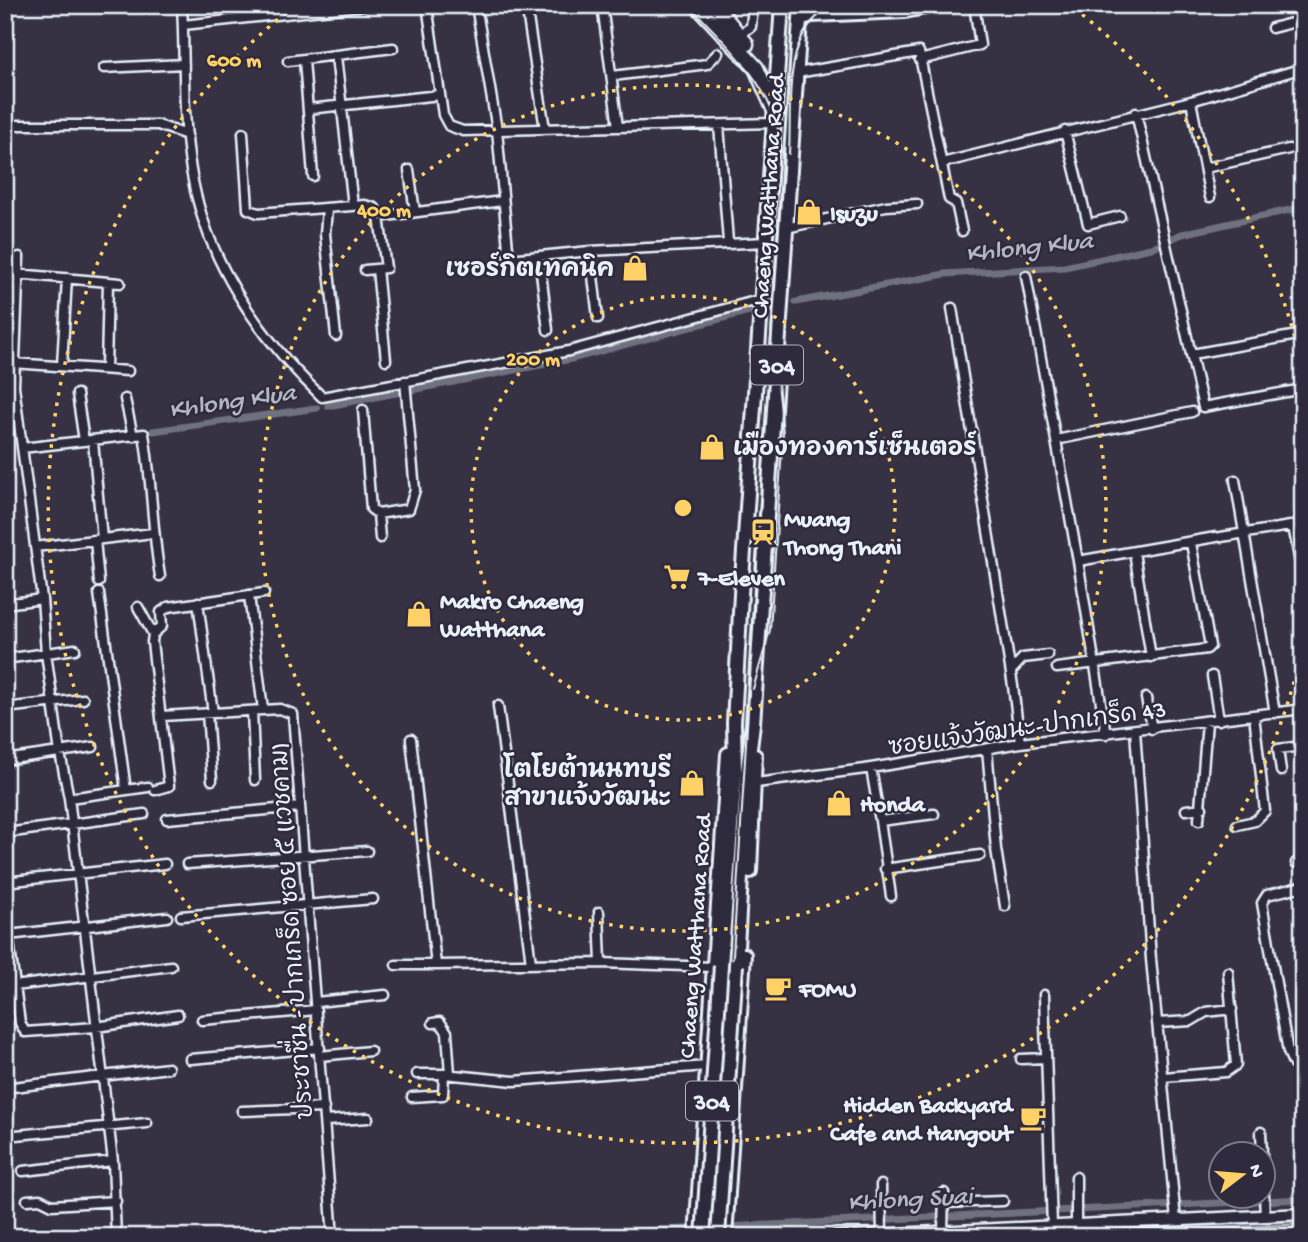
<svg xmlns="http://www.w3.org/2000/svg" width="1308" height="1242" viewBox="0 0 1308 1242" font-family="'Gochi Hand','Playpen Sans Thai',sans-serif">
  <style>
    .water { fill: #70717f; stroke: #a0a4af; stroke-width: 2 }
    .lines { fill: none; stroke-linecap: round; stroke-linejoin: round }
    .shore { stroke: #b8bec8; stroke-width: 2 }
    .canal { stroke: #70717f; stroke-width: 7 }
    .minor-casing { stroke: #e8f1f8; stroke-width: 13 }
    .tertiary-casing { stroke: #e8f1f8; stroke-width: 15 }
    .secondary-casing { stroke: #e8f1f8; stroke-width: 16 }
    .primary-casing { stroke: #e8f1f8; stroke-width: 18 }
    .motorway-casing { stroke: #e8f1f8; stroke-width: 19 }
    .minor { stroke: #2f2a3d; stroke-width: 8 }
    .tertiary { stroke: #2f2a3d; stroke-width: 10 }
    .secondary { stroke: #2f2a3d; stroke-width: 10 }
    .primary { stroke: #2f2a3d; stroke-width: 12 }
    .motorway { stroke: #2f2a3d; stroke-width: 14 }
    .rail { stroke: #e8f1f8; stroke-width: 2 }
    .primary-bridge-casing { stroke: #e8f1f8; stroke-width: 18; stroke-linecap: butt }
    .primary-bridge { stroke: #2f2a3d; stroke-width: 12 }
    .ring { fill: none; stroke: #ffd166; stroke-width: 3.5; stroke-dasharray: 3.5 7 }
    .labels { text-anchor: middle; stroke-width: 5; stroke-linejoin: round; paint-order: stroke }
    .shield { fill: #2f2a3d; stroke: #b0b5c0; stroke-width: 2 }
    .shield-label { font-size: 23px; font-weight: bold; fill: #e8f1f8 }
    .street-label { font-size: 24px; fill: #e8f1f8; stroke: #2f2a3d }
    .poi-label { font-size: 24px; font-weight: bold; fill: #e8f1f8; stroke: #2f2a3d; text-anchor: start }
    .water-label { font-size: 26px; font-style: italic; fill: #b2b7c2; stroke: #2f2a3d }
    .centre { fill: #ffd166; stroke: #2f2a3d; stroke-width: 3.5 }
    .ring-label { font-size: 21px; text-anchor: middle; font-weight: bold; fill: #ffd166; stroke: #2f2a3d; stroke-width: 5; stroke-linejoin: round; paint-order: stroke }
  </style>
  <rect width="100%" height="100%" fill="#363244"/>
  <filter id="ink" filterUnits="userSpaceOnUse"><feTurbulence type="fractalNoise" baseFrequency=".0143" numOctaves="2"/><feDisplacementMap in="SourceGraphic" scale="14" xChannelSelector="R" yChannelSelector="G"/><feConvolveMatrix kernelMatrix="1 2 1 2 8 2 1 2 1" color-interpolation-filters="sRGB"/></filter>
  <g filter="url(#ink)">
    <!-- water -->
    <path class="water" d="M1303 1217V1237H953Z"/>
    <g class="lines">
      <!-- shore -->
      <path class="shore" d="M1076 1237 1303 1224"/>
      <!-- canal -->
      <path class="canal" d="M796 302 945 274 1065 267 1151 248 1182 234 1303 207
        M412 390 571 359 749 311
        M328 406 401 392
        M153 431 317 408
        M520 1237 1303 1199"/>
      <!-- minor casing -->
      <g class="minor-casing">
        <path id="minor" d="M182 5C185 60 182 116 191 170 205 259 258 336 322 397L569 351 751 302H761
          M427 5 443 115 449 126 463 131 775 123
          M476 5 497 130 509 259 590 251 766 242
          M526 5 545 129
          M602 5 618 127
          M183 25 369 5
          M1272 28 1303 20
          M739 34 751 27 753 5
          M336 56 353 206
          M304 60 313 176
          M920 60 980 45 974 5
          M288 61 393 48
          M104 68 184 64
          M797 73 919 52 949 199 956 203 962 231
          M613 76 707 64 718 53
          M1191 101 1210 197
          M308 109 440 95
          M1136 113 1203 407 1303 389
          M5 125H158L187 135
          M719 125 728 242
          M1065 131 1088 224 1120 216
          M243 133 248 209 258 213 365 205 375 208 379 217 386 268 365 270
          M942 163 1191 101 1303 68
          M1205 168 1289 149
          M409 170 415 212
          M327 209 325 234 336 336
          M379 217 502 201
          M786 228 886 206 917 204
          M590 251 598 318
          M539 256 548 330
          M19 257 14 386 42 599 46 653 60 753 69 798 113 1161 116 1237
          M377 269 386 360
          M5 273 120 283
          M1026 276 1078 561 1106 734
          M952 308 1013 686 1020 743
          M1192 354 1303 334
          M13 363 128 371
          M62 365 67 278
          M106 369 108 282
          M77 394 84 441
          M125 399 133 436
          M363 410 371 509 378 514 409 509 415 490 405 381
          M1056 440 1192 412
          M93 441 102 539
          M22 448 144 434C152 482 152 529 160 576
          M1235 480 1275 713
          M378 514 380 538
          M1293 526 1303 579
          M1221 537 1303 524
          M95 540 99 582
          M35 547 153 533
          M1134 552 1151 657
          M1078 561 1216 537
          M99 593 126 790
          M249 595 263 710
          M198 602 213 713
          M5 604 42 599
          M138 607 153 634
          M5 659 75 649
          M1057 668 1207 649 1210 646 1191 543
          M1011 671 1023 658 1048 655
          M1212 676 1219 720
          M1146 698 1152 729
          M498 706 531 963
          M5 708 83 699
          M252 711 255 780
          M207 713 212 780
          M162 716 280 709 293 714 333 1237
          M1135 730 1151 959 1176 1220
          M411 739 436 965 601 963 713 967
          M987 749 996 849 1005 906
          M5 760 93 747
          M871 768 880 821 934 814
          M1281 771 1278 749 1303 746
          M756 783 865 769 1020 743 1303 709
          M155 790 169 786 152 642 153 634 162 626 161 612 168 607 264 593
          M69 798 148 787
          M1186 810 1202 808
          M167 819 300 807
          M1199 820 1207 722
          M880 821 891 896
          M1237 825 1255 821 1265 811 1254 715
          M6 833 144 814
          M1296 863 1303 862
          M187 864 367 851
          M885 869 980 855
          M5 882 165 864
          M1303 886 1267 895 1262 903 1288 1052 1294 1065 1303 1066
          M5 911 20 1023 25 1032 96 1027 178 1015
          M599 912 601 963
          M181 916 373 899
          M17 934 167 917
          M396 965H436
          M14 986 171 966
          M1044 995 1052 1226
          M316 1002 385 995
          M202 1020 316 1010
          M433 1023 440 1022 447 1032 450 1074
          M1157 1023 1191 1021 1206 1012 1232 1009
          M320 1056 370 1051
          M190 1059 320 1048
          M1021 1059 1046 1058
          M417 1074H444
          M1163 1077 1226 1072 1236 1065 1228 972
          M5 1088 168 1068
          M412 1097 443 1095 444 1074 514 1081 707 1066
          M242 1111 324 1108
          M325 1121 368 1118
          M1261 1132 1265 1216
          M5 1136 147 1123
          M23 1171 113 1161
          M881 1185 882 1234
          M27 1200 40 1199 52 1205 116 1201
          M944 1203 1003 1201
          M1076 1225V1177
          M943 1231 944 1193"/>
      </g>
      <!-- tertiary casing -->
      <g class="tertiary-casing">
        <path id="tertiary" d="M834 1237 1303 1214"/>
      </g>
      <!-- secondary casing -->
      <g class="secondary-casing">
        <path id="secondary" d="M800 20 812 16 905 12 941 5"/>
      </g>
      <!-- primary casing -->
      <g class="primary-casing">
        <path id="primary" d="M750 871 755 756
          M721 965 735 772 734 723 741 594 782 5
          M736 965 747 772 753 724 801 5
          M696 1237 728 754
          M725 1237 744 955"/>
      </g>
      <!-- motorway casing -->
      <g class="motorway-casing">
        <path id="motorway" d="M697 5 756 68 776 113
          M714 5 746 44"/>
      </g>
      <!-- minor -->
      <use href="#minor" class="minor"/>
      <!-- tertiary -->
      <use href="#tertiary" class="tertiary"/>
      <!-- secondary -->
      <use href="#secondary" class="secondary"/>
      <!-- primary -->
      <use href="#primary" class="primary"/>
      <!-- motorway -->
      <use href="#motorway" class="motorway"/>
      <!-- rail -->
      <path class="rail" d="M689 5C731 50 779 90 782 156L725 1086 712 1237
        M789 154C792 105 780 25 837 5
        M753 689 770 630 783 433 776 363"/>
      <!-- primary-bridge casing -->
      <g class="primary-bridge-casing">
        <path id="primary-bridge" d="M703 1237 721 965
          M718 1237 736 965"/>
      </g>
      <!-- primary-bridge -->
      <use href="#primary-bridge" class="primary-bridge"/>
    </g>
  </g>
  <!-- distance rings -->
  <g class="ring">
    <circle cx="683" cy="508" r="212"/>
    <circle cx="683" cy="508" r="423"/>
    <path d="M1302 651A635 635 0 1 1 292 8M1074 8A635 635 0 0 1 1302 365"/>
  </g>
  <!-- icons -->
  <defs>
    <g id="shop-bare" transform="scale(2.1)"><path d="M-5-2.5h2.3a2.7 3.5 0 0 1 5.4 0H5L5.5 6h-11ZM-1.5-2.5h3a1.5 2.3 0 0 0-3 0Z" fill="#ffd166" stroke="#2f2a3d" stroke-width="2.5" paint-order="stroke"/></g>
    <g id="station-bare" transform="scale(2.1)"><path d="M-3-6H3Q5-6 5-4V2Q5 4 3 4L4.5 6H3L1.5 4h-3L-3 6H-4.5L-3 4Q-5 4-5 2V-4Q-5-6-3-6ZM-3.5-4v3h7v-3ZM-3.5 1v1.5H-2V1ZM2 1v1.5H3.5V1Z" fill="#ffd166" stroke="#2f2a3d" stroke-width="2.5" paint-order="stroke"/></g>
    <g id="supermarket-bare" transform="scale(2.1)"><path d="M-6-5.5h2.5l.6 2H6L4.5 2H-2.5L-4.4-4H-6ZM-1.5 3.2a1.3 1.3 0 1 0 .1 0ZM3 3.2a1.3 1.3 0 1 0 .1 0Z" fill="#ffd166" stroke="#2f2a3d" stroke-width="2.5" paint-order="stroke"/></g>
    <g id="cafe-bare" transform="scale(2.1)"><path d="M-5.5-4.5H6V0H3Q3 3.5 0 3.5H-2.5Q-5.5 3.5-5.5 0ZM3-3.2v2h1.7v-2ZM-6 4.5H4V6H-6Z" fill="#ffd166" stroke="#2f2a3d" stroke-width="2.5" paint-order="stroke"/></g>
  </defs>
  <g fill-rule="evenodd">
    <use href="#shop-bare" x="809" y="212"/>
    <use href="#shop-bare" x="635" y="268"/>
    <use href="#shop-bare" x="712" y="447"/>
    <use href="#station-bare" x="763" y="532"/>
    <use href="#supermarket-bare" x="677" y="577"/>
    <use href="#shop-bare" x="419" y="614"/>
    <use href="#shop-bare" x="692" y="783"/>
    <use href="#shop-bare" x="839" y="803"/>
    <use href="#cafe-bare" x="778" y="988"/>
    <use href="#cafe-bare" x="1033" y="1118"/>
  </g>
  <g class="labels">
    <!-- shield labels -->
    <g class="shield">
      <rect x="751" y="345.5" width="52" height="39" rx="5"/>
      <rect x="686" y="1081.5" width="52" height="39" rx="5"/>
    </g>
    <g class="shield-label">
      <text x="777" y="373">304</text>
      <text x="712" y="1109">304</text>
    </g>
    <!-- street labels -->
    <g class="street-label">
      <text transform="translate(767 196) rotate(-86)" y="8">Chaeng Watthana Road</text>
      <text transform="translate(1027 727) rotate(-8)" y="8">ซอยแจ้งวัฒนะ-ปากเกร็ด 43</text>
      <text transform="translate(291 931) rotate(-94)" y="8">ประชาชื่น - ปากเกร็ด ซอย ๕ (เวชคาม)</text>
      <text transform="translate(694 936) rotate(-86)" y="8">Chaeng Watthana Road</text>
    </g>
    <!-- poi labels -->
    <g class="poi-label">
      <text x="830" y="220">Isuzu</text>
      <text x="614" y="276" text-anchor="end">เซอร์กิตเทคนิค</text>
      <text x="733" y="455">เมืองทองคาร์เซ็นเตอร์</text>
      <text x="784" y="526">Muang<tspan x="784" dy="28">Thong Thani</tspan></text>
      <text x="698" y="585">7-Eleven</text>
      <text x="440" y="608">Makro Chaeng<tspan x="440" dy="28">Watthana</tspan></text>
      <text x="671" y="777" text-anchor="end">โตโยต้านนทบุรี<tspan x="671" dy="28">สาขาแจ้งวัฒนะ</tspan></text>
      <text x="860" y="811">Honda</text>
      <text x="799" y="996">FOMU</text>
      <text x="1012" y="1112" text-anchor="end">Hidden Backyard<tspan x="1012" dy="28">Cafe and Hangout</tspan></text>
    </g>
    <!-- water labels -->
    <g class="water-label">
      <text transform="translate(1029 245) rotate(-6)" y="9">Khlong Klua</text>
      <text transform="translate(232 399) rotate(-8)" y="9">Khlong Klua</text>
      <text transform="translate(910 1197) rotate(-3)" y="9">Khlong Suai</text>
    </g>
  </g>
  <circle cx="683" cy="508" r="10" class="centre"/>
  <g class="ring-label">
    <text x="234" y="66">600 m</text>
    <text x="384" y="216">400 m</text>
    <text x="533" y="365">200 m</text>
  </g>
  <!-- margin -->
  <rect width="1308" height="1242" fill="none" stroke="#2f2a3d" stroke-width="28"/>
  <rect x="14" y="14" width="1280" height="1214" fill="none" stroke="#e8f1f8" stroke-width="2.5" filter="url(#ink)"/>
  <!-- north arrow -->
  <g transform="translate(1242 1175) rotate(74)"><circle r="33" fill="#2f2a3d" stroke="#797a88" stroke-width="2"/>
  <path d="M0-5L12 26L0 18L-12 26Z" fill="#ffd166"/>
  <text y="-10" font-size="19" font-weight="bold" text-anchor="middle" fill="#e8f1f8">N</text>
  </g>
</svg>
